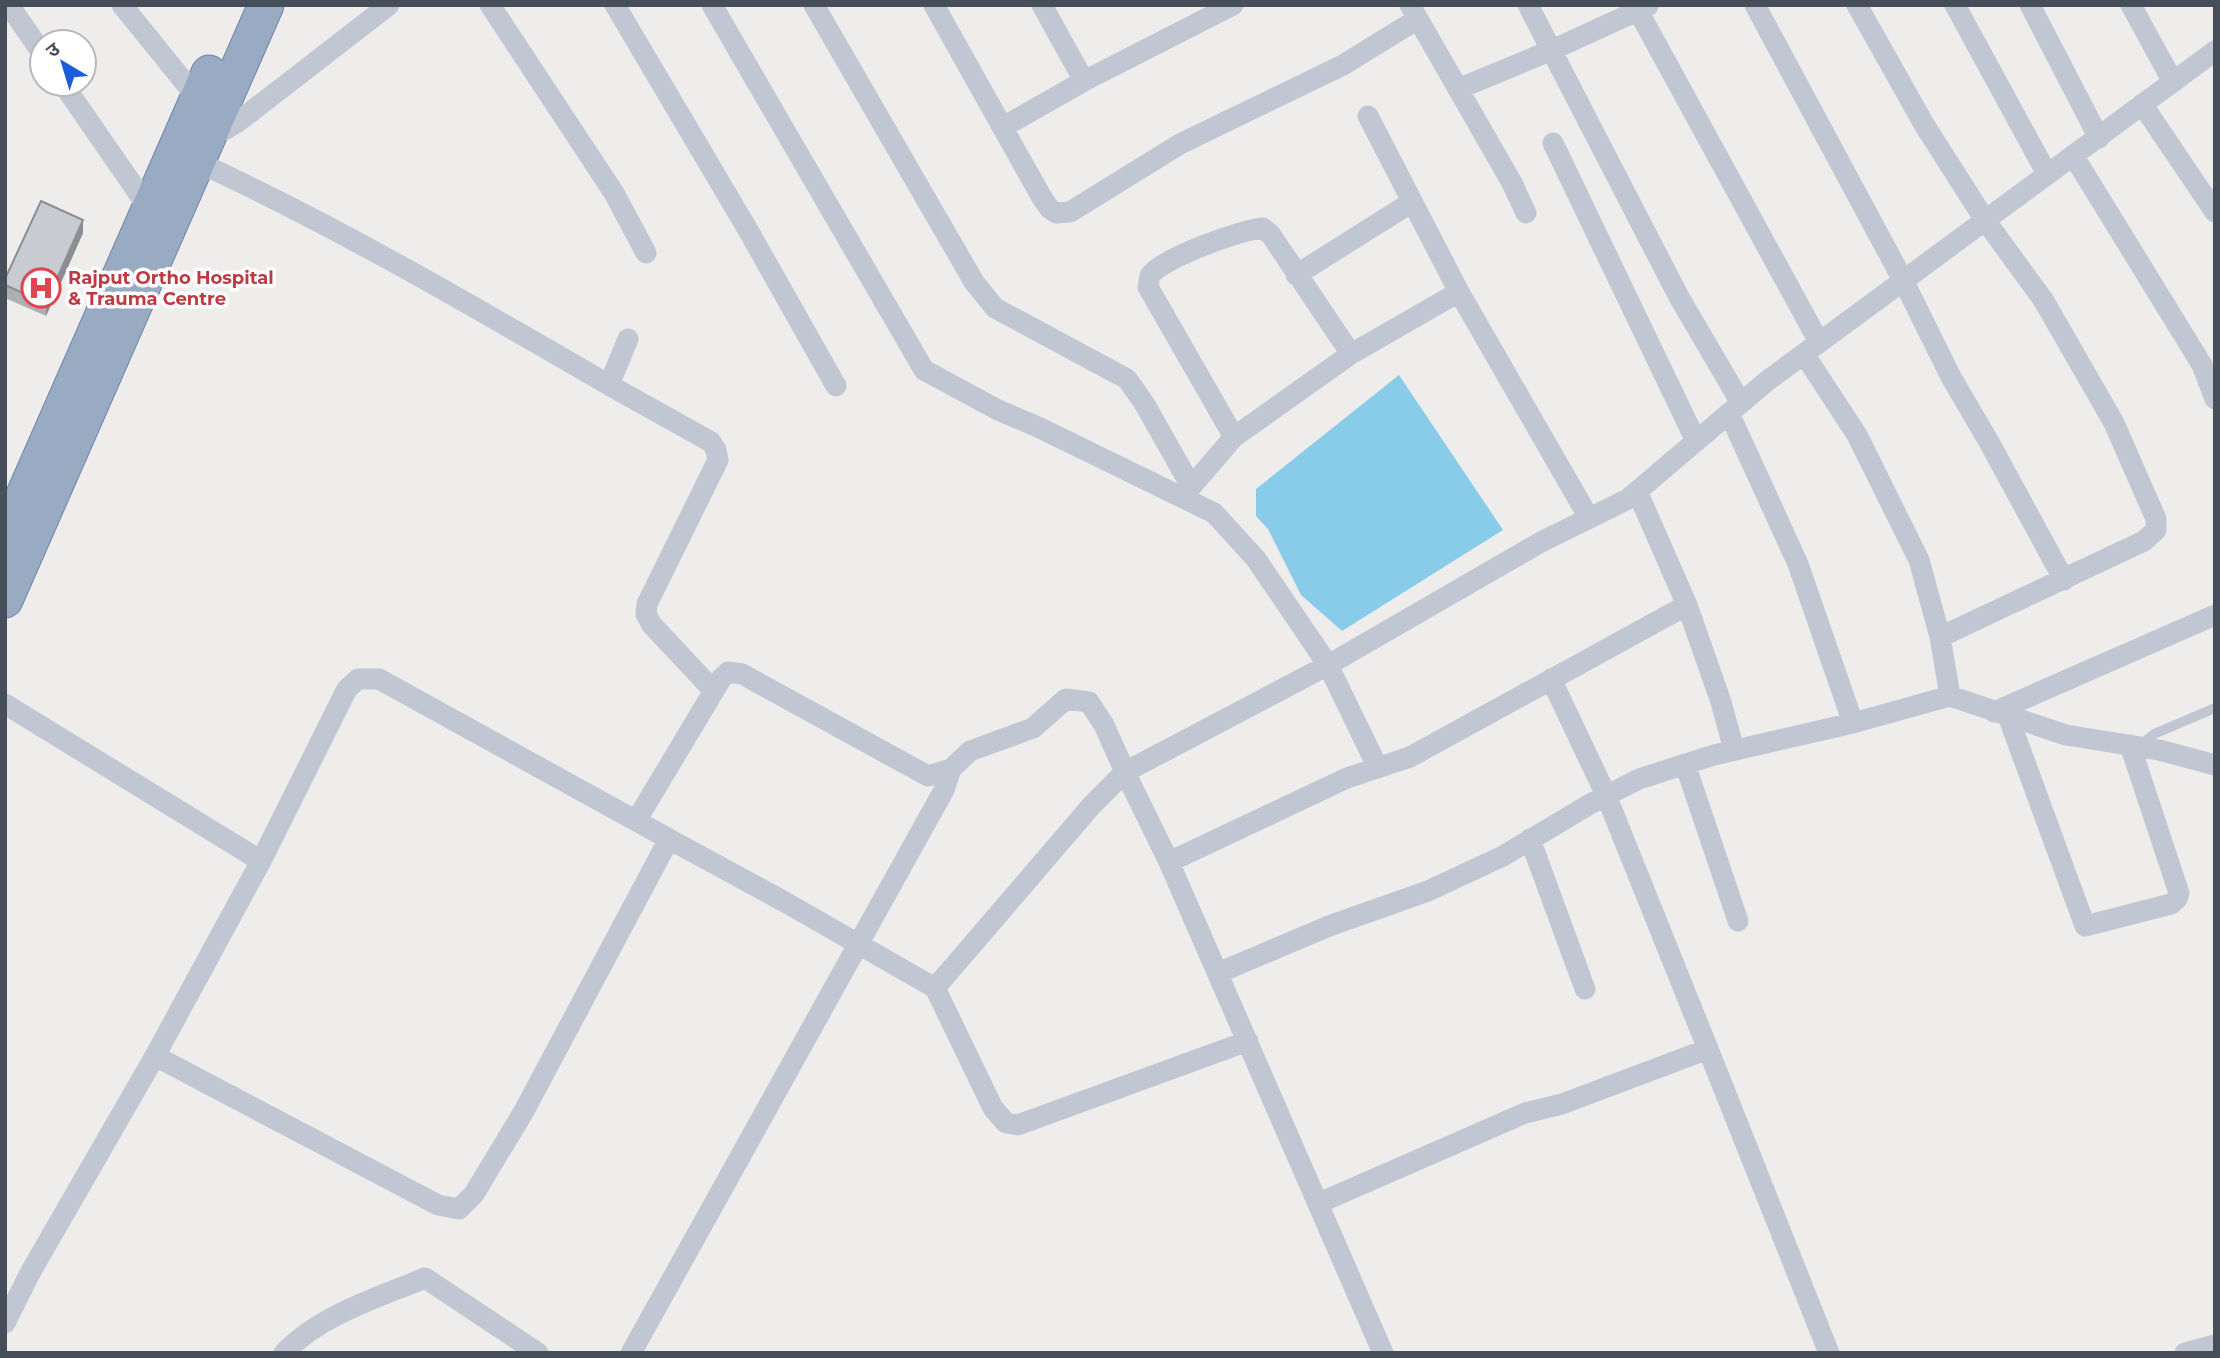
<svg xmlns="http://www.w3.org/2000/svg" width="2220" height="1358" viewBox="0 0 2220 1358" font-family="Montserrat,'Noto Sans Devanagari',sans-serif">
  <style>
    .water { fill: #89cce9 }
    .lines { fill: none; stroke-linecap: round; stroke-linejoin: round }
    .trunk-casing { stroke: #7085a6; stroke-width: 37 }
    .service { stroke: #c0c7d2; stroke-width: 10 }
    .minor { stroke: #c0c7d2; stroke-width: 21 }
    .trunk { stroke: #99aac3; stroke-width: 35 }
    .wall { fill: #adafb5 }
    .shaded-wall { fill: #8d8e93 }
    .building { fill: #c9cbd2; stroke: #8d8e93; stroke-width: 2 }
    .labels { text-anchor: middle; stroke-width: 7; stroke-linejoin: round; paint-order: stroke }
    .health-label { font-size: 18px; font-weight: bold; fill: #be3a42; stroke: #fff; text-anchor: start }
  </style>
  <rect width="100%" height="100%" fill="#efedec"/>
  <!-- water -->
  <path class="water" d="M1399 375 1503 530 1342 631 1301 595 1268 529 1256 516V489Z"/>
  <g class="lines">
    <!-- trunk casing -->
    <g class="trunk-casing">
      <path id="trunk" d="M5 538 209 73
        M5 600 266 5"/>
    </g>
    <!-- service -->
    <path class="service" d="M2140 746 2154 734 2215 708"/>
    <!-- minor -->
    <path class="minor" d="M9 5 42 53
      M122 5 198 99
      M490 5 614 193 646 253
      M615 5 748 230 836 386
      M712 5 924 370 998 410 1038 427 1214 513 1256 559 1328 665 1378 768
      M814 5 974 282 995 308 1127 379 1144 403 1191 486
      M934 5 1041 196 1049 208 1056 213 1070 212 1180 144 1343 65 1416 20
      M1042 5 1084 81
      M1410 5 1512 183 1526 213
      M1528 5 1679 297 1741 403
      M1635 5 1819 342
      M1755 5 1904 282 1951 377 1989 442 2064 580
      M1857 5 1925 126 1985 220 2044 301 2114 423 2156 519V530L2144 541 1940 637
      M1955 5 2047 174
      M2030 5 2099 138
      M2131 5 2173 82
      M63 84 150 210
      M1458 89 1552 50 1648 6
      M2142 104 2215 212
      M1368 116 1459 292 1589 518
      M1003 127 1084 81 1233 5
      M208 135 226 129 239 121 389 5
      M1553 143 1696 441
      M2073 155 2202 365 2215 399
      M189 158C333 224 471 305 609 385
      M1296 275 1412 202
      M628 339 609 385 711 442 716 450 718 460 647 604 646 614 652 625 714 691
      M1804 354 1857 435 1919 560 1940 637 1950 696
      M1729 413 1798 564 1853 723
      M1234 437 1148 287C1149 283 1149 279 1150 276 1159 259 1243 229 1263 228L1271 235 1351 354
      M1184 495 1234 437 1351 354 1459 292
      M1687 605 1721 702 1734 750
      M1551 679 1606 795 1708 1049
      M5 704 261 861 347 689 358 679H379L669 839 524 1111 474 1194 459 1209 438 1205 155 1056
      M1994 712 2215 615
      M2008 716 2085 926 2171 904 2177 899 2179 893 2130 745
      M1685 764 1738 921
      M636 821 721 679 728 672 742 674 928 776 951 769 970 751 1033 728 1066 699 1089 702 1104 725 1125 772 1092 805 935 988
      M669 839 785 902 935 988 993 1108 1006 1123 1018 1125 1248 1041
      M1530 839 1585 989
      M1169 862 1347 778 1410 757 1687 605 1637 491
      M1218 973 1329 926 1428 891 1503 856 1590 804 1639 779 1714 755 1853 723 1950 696 2066 735 2159 750 2215 765
      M1319 1203 1525 1113 1562 1104 1708 1049 1829 1353
      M5 1323 30 1273 155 1056 261 861
      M284 1353C320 1315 377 1298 425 1278L538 1353
      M631 1353 944 790 951 769
      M1383 1353 1169 862 1125 772 1328 665 1541 542 1628 499 1767 381 2215 51
      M2185 1353 2215 1345"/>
    <!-- trunk -->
    <use href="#trunk" class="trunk"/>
  </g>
  <!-- wall -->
  <path class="wall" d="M83 233 46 316 5 298V279Z"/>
  <!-- shaded-wall -->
  <path class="shaded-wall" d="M83 220V233L46 316V303Z"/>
  <!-- building -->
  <path class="building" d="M41 201 83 220 46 303 5 285V279Z"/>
  <!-- icons -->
  <defs>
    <g id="hospital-ring" transform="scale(2.0125)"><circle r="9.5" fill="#fff" stroke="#e0444e" stroke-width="1.5"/><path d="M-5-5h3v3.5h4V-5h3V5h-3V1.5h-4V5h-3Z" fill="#e0444e"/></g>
  </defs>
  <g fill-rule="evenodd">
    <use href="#hospital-ring" x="41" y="288"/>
  </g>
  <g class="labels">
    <!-- health labels -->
    <g class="health-label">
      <text x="68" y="284">Rajput Ortho Hospital<tspan x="68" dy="21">&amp; Trauma Centre</tspan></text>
    </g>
  </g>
  <!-- border -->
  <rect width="2220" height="1358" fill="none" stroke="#454e59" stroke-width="14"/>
  <!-- north arrow -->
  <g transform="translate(63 63) rotate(322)"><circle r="33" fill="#ffffff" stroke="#b5b8bd" stroke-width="2"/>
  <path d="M0-5L12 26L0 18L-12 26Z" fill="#1d5dd9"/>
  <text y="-10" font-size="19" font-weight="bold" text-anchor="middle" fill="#454e59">उ</text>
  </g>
</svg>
